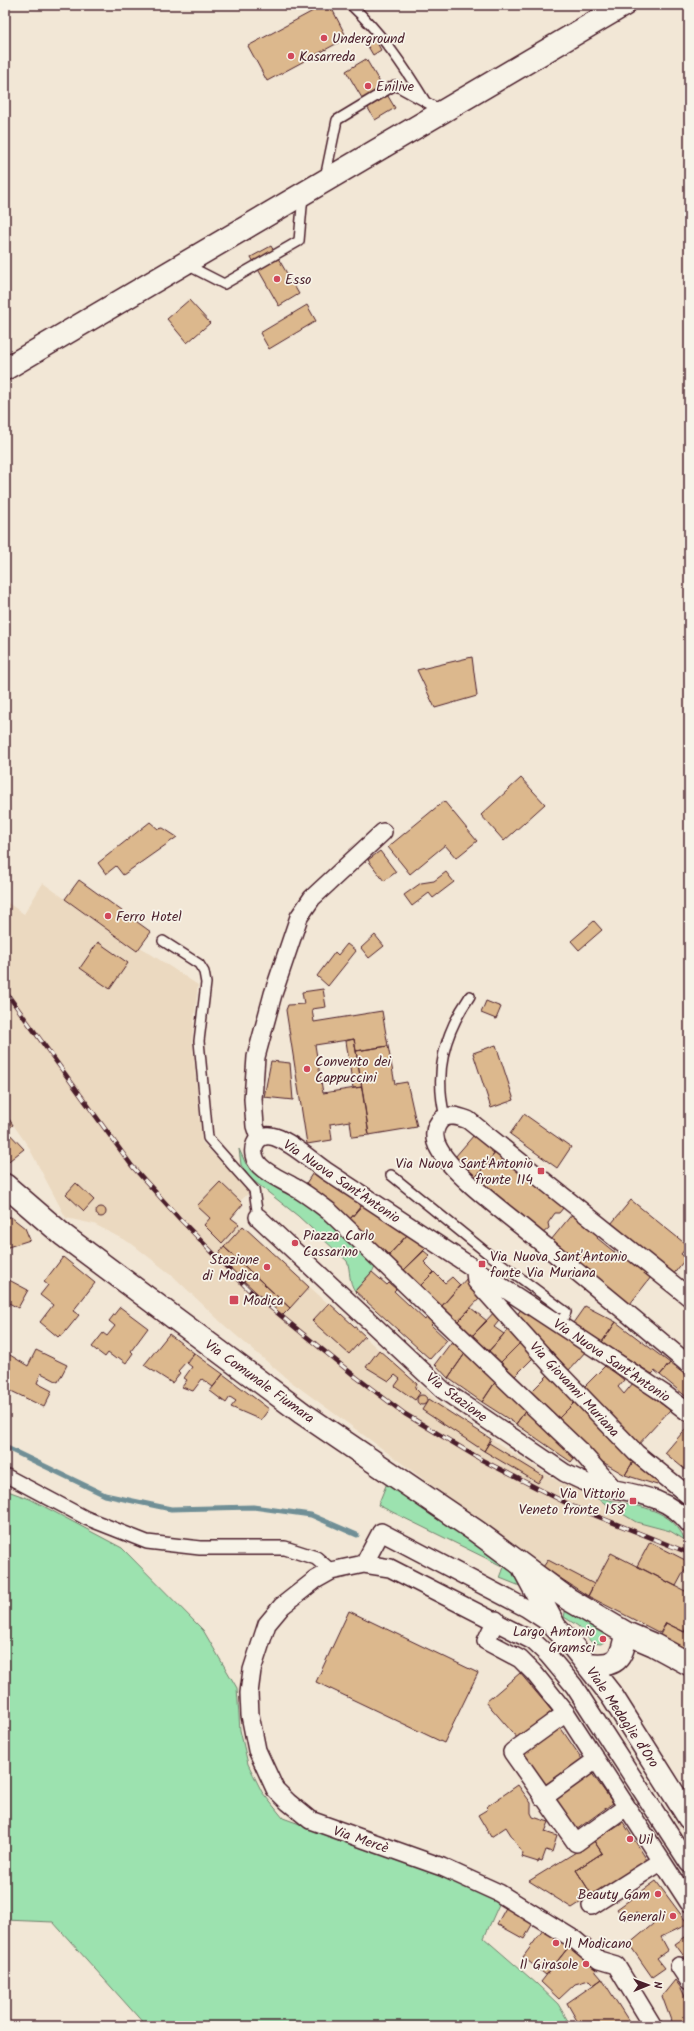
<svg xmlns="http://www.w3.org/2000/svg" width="694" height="2031" viewBox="0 0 694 2031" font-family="Kalam,sans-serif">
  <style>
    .built { fill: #ebd9c0 }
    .green { fill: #9ce2af; stroke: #73806d }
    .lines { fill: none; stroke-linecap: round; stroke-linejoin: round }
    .stream { stroke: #6f8f96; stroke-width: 5 }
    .building { fill: #dcb88d; stroke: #4a1f2b }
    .service-casing { stroke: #4a1f2b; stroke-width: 12 }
    .pedestrian-casing { stroke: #4a1f2b; stroke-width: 16 }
    .minor-casing { stroke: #4a1f2b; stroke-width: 20 }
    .tertiary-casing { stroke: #4a1f2b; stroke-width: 25 }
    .primary-casing { stroke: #4a1f2b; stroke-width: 25 }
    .service { stroke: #f7f3e8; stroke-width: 9 }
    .pedestrian { stroke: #f7f3e8; stroke-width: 13 }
    .minor { stroke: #f7f3e8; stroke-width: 17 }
    .tertiary { stroke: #f7f3e8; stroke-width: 22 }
    .primary { stroke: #f7f3e8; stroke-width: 22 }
    .rail-casing { stroke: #4a1f2b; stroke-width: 4.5 }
    .rail { stroke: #f7f3e8; stroke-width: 3; stroke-dasharray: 9; stroke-linecap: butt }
    .poi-dot { fill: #d1495b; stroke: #f7f3e8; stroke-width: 1.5 }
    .labels { text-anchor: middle; stroke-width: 3.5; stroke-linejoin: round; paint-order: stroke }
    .poi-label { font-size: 14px; fill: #4a1f2b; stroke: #f7f3e8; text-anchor: start }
    .street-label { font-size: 14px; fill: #4a1f2b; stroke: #f7f3e8 }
  </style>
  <rect width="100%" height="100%" fill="#f2e7d6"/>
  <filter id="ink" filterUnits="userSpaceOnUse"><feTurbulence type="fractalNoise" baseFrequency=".025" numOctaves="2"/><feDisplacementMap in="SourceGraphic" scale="8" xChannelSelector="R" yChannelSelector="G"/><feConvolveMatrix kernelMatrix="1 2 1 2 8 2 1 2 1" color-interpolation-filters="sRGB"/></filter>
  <g filter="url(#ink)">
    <!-- built -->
    <path class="built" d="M43 883 137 951 140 947 198 985 192 1039 202 1142 250 1192 240 1201 243 1204 232 1218 243 1226 379 1350 455 1416 559 1482 593 1496 612 1509 657 1528 670 1531 685 1540 689 1549V1634L666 1623 660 1633 588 1596 543 1567 286 1378 224 1325 173 1276 132 1244 94 1224 66 1218 28 1146 5 1113V901L24 914Z"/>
    <!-- green -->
    <path class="green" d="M239 1149 246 1164 321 1213 376 1267 355 1291C348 1281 351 1272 347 1261L298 1216 250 1178 241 1165Z
      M387 1483 529 1581 525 1588 500 1578 504 1567 378 1505Z
      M5 1490 30 1499 122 1548 203 1630 237 1688 240 1730 248 1764 262 1792 283 1818 443 1876 500 1902 484 1938 537 1984 558 2004 571 2026H146L53 1922 5 1920Z
      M593 1496C625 1506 670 1503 685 1540L670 1531 636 1522Z
      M566 1608 602 1629 605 1636V1641L601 1644 592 1643 578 1626 564 1617Z"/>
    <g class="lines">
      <!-- stream -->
      <path class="stream" d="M5 1447 105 1495 171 1509 253 1507 311 1515 357 1535"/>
    </g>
    <!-- building -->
    <path class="building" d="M324 5H330L347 38 267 81 248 46Z
      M375 39 381 50 373 55 366 43Z
      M366 59 395 108 375 120 346 71Z
      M271 246 299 294 279 306 251 257Z
      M189 300 210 323 187 343 167 319Z
      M307 305 316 321 269 349 260 333Z
      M472 657 477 696 435 708 417 670Z
      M521 778 545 804 504 841 481 815Z
      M444 801 477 841 456 858 445 845 410 874 388 847Z
      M150 822 158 829 163 828 177 837 123 875 116 866 106 874 98 863Z
      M380 851 396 872 384 881 368 860Z
      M446 872 454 882 433 898 429 893 412 906 404 895 421 883 434 881Z
      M79 880 151 932 137 951 65 899Z
      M594 921 602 930 579 950 571 941Z
      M375 935 384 946 369 958 361 948Z
      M98 942 128 963 110 989 80 968Z
      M347 944 356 951 328 986 317 976 335 952 338 955Z
      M323 989 326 1007 312 1009 314 1022 382 1011 388 1046 356 1051 354 1039 315 1045 323 1093 362 1087 369 1135 352 1137 350 1121 330 1124 332 1140 307 1144 286 1010 288 1005 304 1004 302 992Z
      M486 1001 501 1007 496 1019 481 1013Z
      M354 1039 362 1087 353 1088 346 1041Z
      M496 1045 514 1100 491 1108 473 1053Z
      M388 1046 395 1084 407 1082 417 1127 369 1135 356 1051Z
      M271 1061 290 1063 293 1100 264 1097Z
      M5 1113 13 1125 5 1131Z
      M524 1114 571 1147 557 1168 510 1134Z
      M6 1130 24 1149 5 1164V1131Z
      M474 1135 495 1153 476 1177 455 1157Z
      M495 1153 564 1207 559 1213H555L548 1223 549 1228 542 1234 476 1177Z
      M314 1171 363 1204 350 1219 305 1185Z
      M220 1182 243 1204 231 1218 239 1224 222 1243 204 1225 210 1218 197 1206Z
      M76 1183 94 1200 84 1211 66 1194Z
      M631 1200 688 1246 681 1254 686 1258 673 1275 611 1224Z
      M363 1204 408 1234 388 1256 350 1219Z
      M96 1212a5 5 0 1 1 10 0a5 5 0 1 1-10 0Z
      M573 1213 599 1235 597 1238 618 1255 621 1252 651 1277 630 1304 551 1240Z
      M5 1217H11L25 1228 30 1240 5 1248Z
      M243 1226 309 1287 290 1308 224 1247Z
      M408 1234 428 1246 403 1271 388 1256Z
      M224 1247 290 1308 282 1316 217 1256Z
      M424 1251 430 1256 424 1262 434 1272 419 1287 403 1271Z
      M63 1257 95 1283 73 1311 79 1315 62 1336 60 1335 58 1337 40 1322 53 1305 40 1295 48 1285 44 1282Z
      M372 1272 387 1285 389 1283 396 1289 394 1291 425 1320 427 1317 433 1323 431 1325 447 1340 430 1359 355 1291Z
      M434 1272 445 1283 452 1277 460 1285 441 1307 419 1287Z
      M468 1277 483 1295 457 1322 441 1307Z
      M9 1280 28 1290 18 1308 9 1303 5 1310V1286Z
      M329 1303 365 1336 349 1354 312 1321Z
      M585 1306 616 1322 602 1342 573 1323Z
      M120 1307 148 1328 131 1351 133 1353 126 1363 118 1357 116 1359 108 1353 105 1357 92 1347 103 1333 107 1336 115 1326 109 1321Z
      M471 1308 487 1321 472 1336 457 1322Z
      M521 1309 586 1351 569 1370 517 1315Z
      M496 1310 502 1317 494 1327 504 1334 488 1352 472 1336Z
      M616 1322 670 1363 660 1375 655 1371 652 1374 602 1342Z
      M510 1327 522 1341 500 1363 488 1352Z
      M169 1334 194 1353 178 1371 180 1373 172 1383 144 1365Z
      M453 1340 466 1352 448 1378 435 1364Z
      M522 1341 535 1356 514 1377 500 1363Z
      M36 1350 67 1365 58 1382 41 1373 37 1383 52 1391 44 1407 5 1388V1352L28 1366Z
      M379 1350 417 1384 415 1388 420 1393 415 1400 395 1386 400 1379 395 1375 389 1381 366 1367Z
      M466 1352 496 1381 482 1402 448 1378Z
      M194 1353 223 1374 213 1387 202 1379 193 1391 182 1387 187 1380 184 1378 192 1367 187 1363Z
      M670 1363 689 1378V1399L660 1375Z
      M606 1365 624 1380 618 1387 624 1394 633 1383 670 1410 637 1446 583 1388Z
      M223 1374 269 1409 261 1420 231 1407 236 1401 230 1397 226 1403 210 1391Z
      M549 1374 576 1401 558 1419 531 1392Z
      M496 1381 526 1410 516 1424 482 1402Z
      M417 1400a5 5 0 1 1 10 0a5 5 0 1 1-10 0Z
      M429 1399 491 1439 484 1451 422 1410Z
      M576 1401 634 1460 625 1475 601 1461 558 1419Z
      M526 1410 575 1457 571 1462 516 1424Z
      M688 1426 689 1427 688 1472 665 1453Z
      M489 1443 543 1476 538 1483 484 1451Z
      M634 1460 659 1479 657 1485 625 1475Z
      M650 1542 689 1562 676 1586 637 1566Z
      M611 1553 689 1593V1621L684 1632 666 1623 660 1633 588 1596Z
      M548 1560 594 1584 588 1596 543 1567Z
      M349 1611 478 1673 444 1743 316 1682Z
      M666 1623 689 1634V1654L659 1637Z
      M520 1673 552 1711 518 1739 486 1702Z
      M560 1727 582 1759 545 1785 523 1754Z
      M591 1772 613 1803 576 1830 554 1799Z
      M518 1785 531 1803V1813L533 1817 549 1822 545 1832 557 1836 552 1852 546 1850 542 1861 539 1860 538 1862 522 1857 523 1854 506 1827 491 1837 478 1815 488 1809 486 1807Z
      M623 1822 647 1860 592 1895 576 1870 602 1853 594 1841Z
      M594 1841 602 1853 576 1870 592 1895 572 1908 529 1881Z
      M656 1881 688 1924 661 1937 668 1950 657 1958 665 1968 652 1977 629 1944 653 1924 648 1917 643 1920 637 1913 625 1920 617 1909Z
      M508 1904 535 1919 524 1939 497 1924Z
      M546 1926 571 1944 546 1975 523 1957Z
      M688 1935 689 1936V1963L675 1944Z
      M571 1944 594 1964 596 1972 602 1979 594 1985 589 1980 575 1984 559 1999 541 1982Z
      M602 1979 632 2026H580L567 2003Z
      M675 1980 681 1988 689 2005V2026H673L662 1996Z"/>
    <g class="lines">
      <!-- service casing -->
      <g class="service-casing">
        <path id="service" d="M351 5C382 34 403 65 425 101
          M325 178 337 120 395 85 442 111
          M185 264 224 284 299 241 303 195
          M163 941 199 964 204 972 206 983 199 1041 208 1138 254 1190 258 1217
          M445 1117C434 1072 444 1034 470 996
          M391 1175 487 1253 566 1312 560 1325"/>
      </g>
      <!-- pedestrian casing -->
      <g class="pedestrian-casing">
        <path id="pedestrian" d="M5 1475 86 1518 147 1542 200 1548H285L316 1558 331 1571"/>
      </g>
      <!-- minor casing -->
      <g class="minor-casing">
        <path id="minor" d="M259 1138 255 1126 253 1099 256 1057 273 994 299 917 312 898 383 832
          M258 1217 443 1390 565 1473C573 1476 580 1481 588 1483 623 1493 665 1492 689 1524
          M475 1272 476 1281 552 1366 636 1453 689 1496
          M689 1297 468 1120C460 1117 450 1113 442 1119 433 1127 433 1139 439 1149 452 1173 499 1208 521 1226 577 1272 634 1318 689 1365
          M613 1488 581 1452 330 1212C318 1203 307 1194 294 1187 284 1181 269 1175 260 1166 247 1153 255 1130 275 1137 293 1143 310 1160 326 1171L663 1393 689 1413
          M364 1564 390 1568 533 1641 548 1655 574 1686 689 1864
          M496 1620 486 1641 520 1659 534 1673 566 1713 689 1903
          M555 1627 526 1608 381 1532 364 1564 331 1571 315 1580 282 1606 267 1624 252 1670 249 1693 250 1715 257 1750 275 1789 288 1802 310 1820 442 1867 499 1893 575 1940 599 1960 616 1965 653 2026
          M566 1713 512 1752 576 1843 626 1807
          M543 1798 596 1760
          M591 1906 662 1861
          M679 1966 689 1981"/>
      </g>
      <!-- tertiary casing -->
      <g class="tertiary-casing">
        <path id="tertiary" d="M5 1185 63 1235 302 1413 476 1531 568 1599 626 1633 654 1645 689 1664
          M524 1569 555 1627 572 1645 612 1696 689 1818
          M588 1664C616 1667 622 1660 626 1633"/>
      </g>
      <!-- primary casing -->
      <g class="primary-casing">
        <path id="primary" d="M5 369 624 5"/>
      </g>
      <!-- service -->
      <use href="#service" class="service"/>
      <!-- pedestrian -->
      <use href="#pedestrian" class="pedestrian"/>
      <!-- minor -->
      <use href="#minor" class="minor"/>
      <!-- tertiary -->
      <use href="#tertiary" class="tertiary"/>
      <!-- primary -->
      <use href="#primary" class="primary"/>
      <!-- rail casing -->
      <g class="rail-casing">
        <path id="rail" d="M5 991 132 1166 179 1218 248 1289 356 1377 405 1414 482 1460 574 1507 689 1553"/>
      </g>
      <!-- rail -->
      <use href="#rail" class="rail"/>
    </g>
  </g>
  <!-- markers -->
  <g class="poi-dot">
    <circle cx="324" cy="38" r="4"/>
    <circle cx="291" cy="56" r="4"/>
    <circle cx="368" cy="86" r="4"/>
    <circle cx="277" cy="279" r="4"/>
    <circle cx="108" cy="916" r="4"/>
    <circle cx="307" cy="1069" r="4"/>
    <rect x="537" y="1167" width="8" height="8" rx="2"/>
    <circle cx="295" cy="1243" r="4"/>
    <rect x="478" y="1260" width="8" height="8" rx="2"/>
    <circle cx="267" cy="1267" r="4"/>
    <rect x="229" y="1295" width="10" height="10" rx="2"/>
    <rect x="629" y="1497" width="8" height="8" rx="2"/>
    <circle cx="603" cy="1639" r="4"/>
    <circle cx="630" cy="1839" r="4"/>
    <circle cx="658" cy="1894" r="4"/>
    <circle cx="673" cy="1916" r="4"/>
    <circle cx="556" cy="1943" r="4"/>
    <circle cx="586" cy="1964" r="4"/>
  </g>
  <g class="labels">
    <!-- poi labels -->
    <g class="poi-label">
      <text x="332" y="43">Underground</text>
      <text x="299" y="61">Kasarreda</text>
      <text x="376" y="91">Enilive</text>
      <text x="285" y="284">Esso</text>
      <text x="116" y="921">Ferro Hotel</text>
      <text x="315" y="1066">Convento dei<tspan x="315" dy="16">Cappuccini</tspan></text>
      <text x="533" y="1168" text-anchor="end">Via Nuova Sant'Antonio<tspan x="533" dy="16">fronte 114</tspan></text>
      <text x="303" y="1240">Piazza Carlo<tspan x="303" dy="16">Cassarino</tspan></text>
      <text x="490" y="1261">Via Nuova Sant'Antonio<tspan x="490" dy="16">fonte Via Muriana</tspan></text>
      <text x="259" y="1264" text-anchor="end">Stazione<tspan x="259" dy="16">di Modica</tspan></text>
      <text x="243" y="1305">Modica</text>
      <text x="625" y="1498" text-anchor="end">Via Vittorio<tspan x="625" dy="16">Veneto fronte 158</tspan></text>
      <text x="595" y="1636" text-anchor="end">Largo Antonio<tspan x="595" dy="16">Gramsci</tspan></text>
      <text x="638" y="1844">Uil</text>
      <text x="650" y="1899" text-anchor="end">Beauty Gam</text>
      <text x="665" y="1921" text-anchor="end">Generali</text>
      <text x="564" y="1948">Il Modicano</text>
      <text x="578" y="1969" text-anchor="end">Il Girasole</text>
    </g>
    <!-- street labels -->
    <g class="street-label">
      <text transform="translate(342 1181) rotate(34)" y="5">Via Nuova Sant'Antonio</text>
      <text transform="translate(612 1360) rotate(34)" y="5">Via Nuova Sant'Antonio</text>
      <text transform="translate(260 1381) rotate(36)" y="5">Via Comunale Fiumara</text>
      <text transform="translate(575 1389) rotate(47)" y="5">Via Giovanni Muriana</text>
      <text transform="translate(457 1397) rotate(37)" y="5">Via Stazione</text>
      <text transform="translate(623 1717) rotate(56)" y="5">Viale Medaglie d'Oro</text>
      <text transform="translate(361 1839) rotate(19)" y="5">Via Mercè</text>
    </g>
  </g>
  <!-- margin -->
  <rect width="694" height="2031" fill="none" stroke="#f7f3e8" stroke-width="20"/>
  <rect x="10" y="10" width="674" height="2011" fill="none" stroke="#4a1f2b" stroke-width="1.5" filter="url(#ink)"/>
  <!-- north arrow -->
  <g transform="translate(648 1985) rotate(89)" stroke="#f7f3e8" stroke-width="3" paint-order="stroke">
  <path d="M0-3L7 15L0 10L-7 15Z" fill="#4a1f2b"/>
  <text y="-6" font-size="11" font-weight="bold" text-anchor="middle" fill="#4a1f2b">N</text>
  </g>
</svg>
